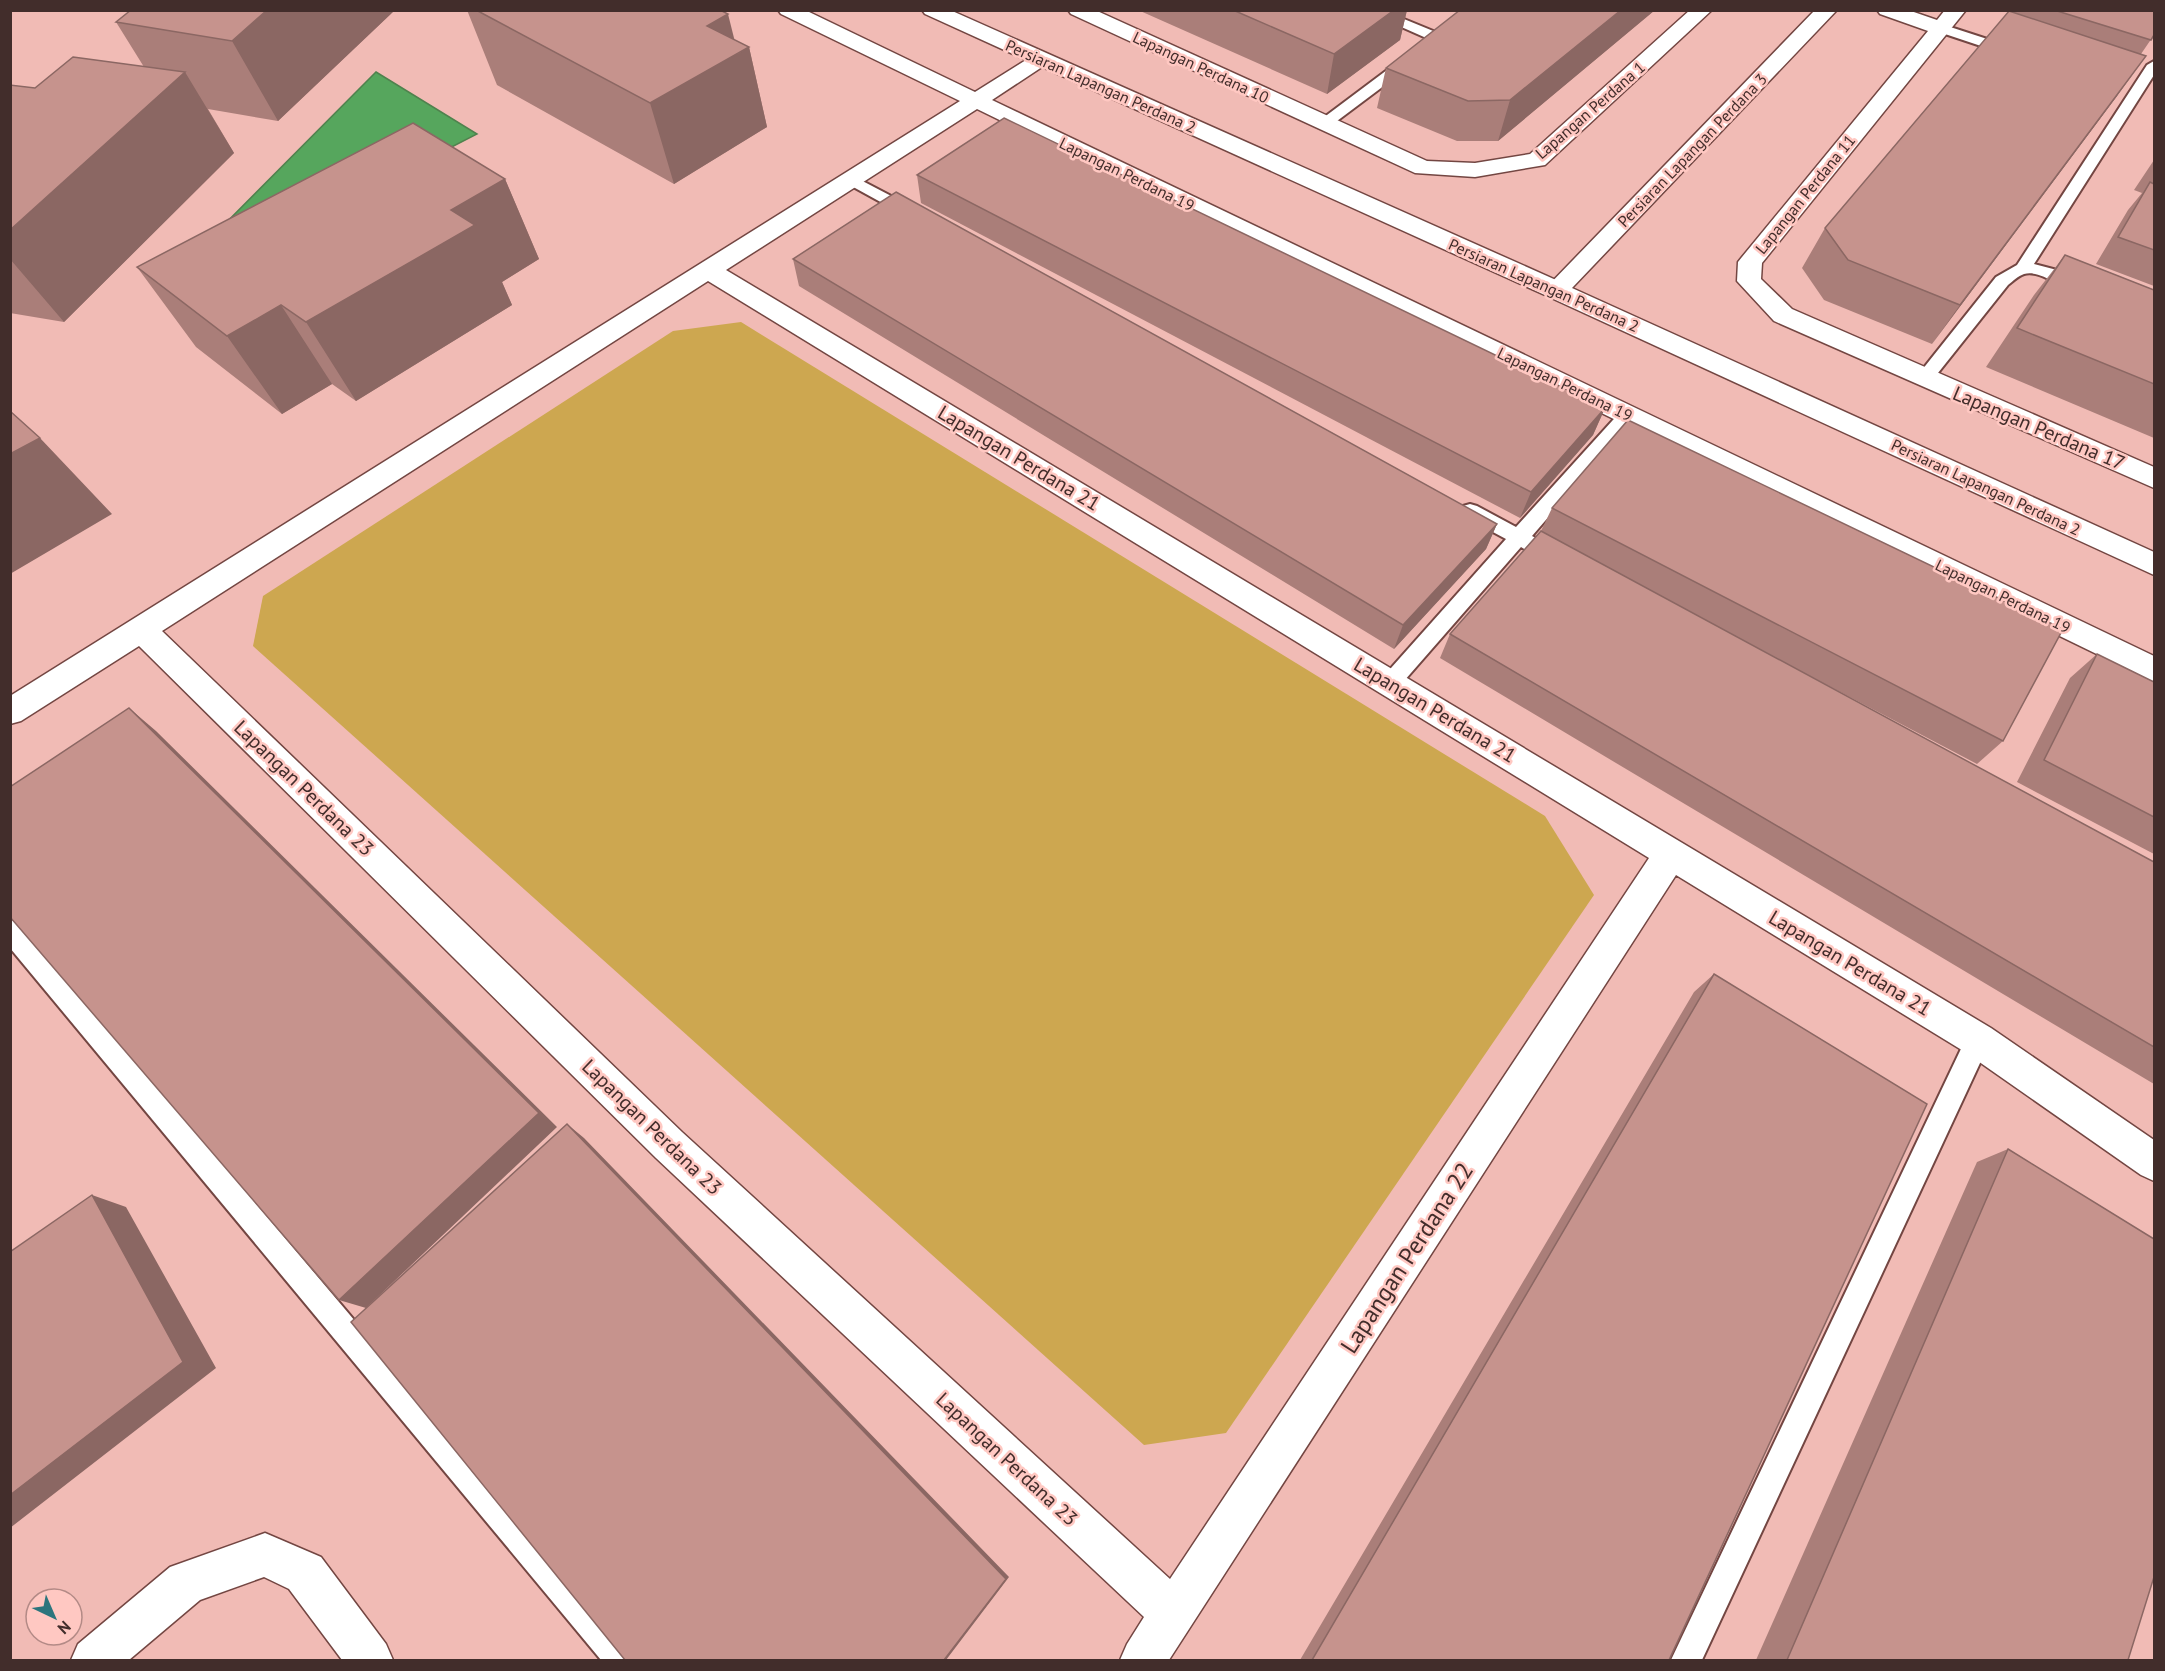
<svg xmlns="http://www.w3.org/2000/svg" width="2165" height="1671" viewBox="0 0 2165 1671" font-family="'PT Sans',sans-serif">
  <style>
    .green { fill: #cda750 }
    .water { fill: #56a65d; stroke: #50824e; stroke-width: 1.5 }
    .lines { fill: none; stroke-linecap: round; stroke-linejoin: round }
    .service-casing { stroke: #734642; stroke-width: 4 }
    .minor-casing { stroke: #734642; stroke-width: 3 }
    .tertiary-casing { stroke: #734642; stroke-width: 3 }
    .service { fill: #fff; fill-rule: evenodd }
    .minor { fill: #fff; fill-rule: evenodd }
    .tertiary { fill: #fff; fill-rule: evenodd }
    .wall { fill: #aa7e79 }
    .shaded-wall { fill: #8b6763 }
    .building { fill: #c6938d; stroke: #8b6763; stroke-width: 1.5 }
    .labels { text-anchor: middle; stroke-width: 5; stroke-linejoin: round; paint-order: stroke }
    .far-street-label { font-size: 16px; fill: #422d2b; stroke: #ffc8c2 }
    .street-label { font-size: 20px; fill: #422d2b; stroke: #ffc8c2 }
    .near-street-label { font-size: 24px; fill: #422d2b; stroke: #ffc8c2 }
  </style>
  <rect width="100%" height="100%" fill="#f1bbb5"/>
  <!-- green -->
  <path class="green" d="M741 322 1545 816 1594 895 1226 1433 1144 1445 253 646 263 596 673 331Z"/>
  <!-- water -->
  <path class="water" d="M376 72 477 134 401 173 192 257Z"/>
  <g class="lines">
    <!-- service casing -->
    <g class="service-casing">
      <path id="service" d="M1363 10H1382L1443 35 1445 38 1443 41H1433Z
        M1941 24 2018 49 2020 52 2013 56 2008 55 1936 31 1934 28 1936 25Z
        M1408 57 1415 61 1413 64 1329 127H1319L1317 124 1319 121 1403 58Z
        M2154 61V75L2034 264 2057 270 2084 282 2086 286 2084 290C2064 295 2045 269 2024 274 2018 276 2013 281 2008 285L1930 383H1918L1915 379 1918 375 1996 277 2017 265 2147 65Z
        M851 175 918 210 920 213 918 216H906L846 183 843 180Z
        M1628 408 1634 410 1637 414 1634 418 1532 536 1564 553 1567 558 1564 563C1550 568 1534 554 1521 547L1397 689 1390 691 1383 689 1380 683 1383 677 1506 539 1463 516 1460 511 1463 506 1470 504 1477 506 1516 527 1622 410Z
        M10 920 18 922 632 1649 636 1660H601L10 948Z
        M1978 1028 1987 1032 1990 1040 1987 1048 1702 1660H1671L1969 1032Z"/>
    </g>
    <!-- minor casing -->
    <g class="minor-casing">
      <path id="minor" d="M778 10H805L975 92 1026 60 925 14 922 10H950L1565 284 1568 290 1565 296 1556 298 1547 296 1042 67 992 100 2154 656V682L977 109 726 270 1991 1028 2154 1140V1181L2141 1175 1965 1052 1676 875 1169 1660H1120L1127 1644 1144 1617 656 1158 139 646 21 721 10 724V696L960 101 781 14ZM708 281 1649 858 1170 1579 682 1132 162 631Z
        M1068 10H1095L1427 161 1475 163 1530 154 1690 10H1712L1545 165 1475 177 1415 173 1071 14Z
        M1877 10H1908L1937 20 1945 10H1966L1762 263 1761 279 1792 309 2154 467V488L1774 321 1737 281 1738 262 1742 257 1928 31 1880 14Z
        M265 1533 321 1557 386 1644 393 1660H342L289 1589 264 1577 200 1600 129 1660H71L78 1644 170 1567Z"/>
    </g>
    <!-- tertiary casing -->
    <g class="tertiary-casing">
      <path id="tertiary" d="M1815 10H1837L1572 288 2154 552V575L1547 296 1544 290Z"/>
    </g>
    <!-- service -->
    <use href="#service" class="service"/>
    <!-- minor -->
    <use href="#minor" class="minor"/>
    <!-- tertiary -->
    <use href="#tertiary" class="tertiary"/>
  </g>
  <!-- wall -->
  <path class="wall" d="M395 10 278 121 208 109 234 153 64 322 10 313V85L35 88 144 67 116 22Z
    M467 10H720L734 40 749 47 767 127 674 184 497 85Z
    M1138 10H1407L1400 40 1327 94Z
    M1655 10 1498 141H1457L1377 108 1386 68Z
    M2013 10H2154V35L2141 54 2117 96 1932 344 1824 300 1802 268 1825 228Z
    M2154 160V286L2096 264 2128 210 2142 193 2134 190Z
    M917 175 1605 408 1593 435 1520 518 921 203Z
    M505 179 539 259 502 282 512 305 356 401 332 384 282 414 196 347 137 267Z
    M2065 255 2154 290V438L1986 367 2034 295Z
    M793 259 1497 524 1486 549 1394 649 799 286Z
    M1552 508 2003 741 1977 764 1764 652 2154 862V1084L1440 658 1450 634 1541 531Z
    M2097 654 2154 682V854L2017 782 2070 678Z
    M1714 974 1669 1660H1300L1694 992Z
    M2008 1149 2128 1660H1756L1977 1162Z"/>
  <!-- shaded-wall -->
  <path class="shaded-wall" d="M267 10H395L278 121 232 41Z
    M1394 10H1407L1400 40 1327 94 1334 54Z
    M1621 10H1655L1498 141 1510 100Z
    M728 14 738 54 749 47 767 127 674 184 650 103 707 26Z
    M2146 56 2117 96 1932 344 1960 305Z
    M185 72 234 153 64 322 10 259V230Z
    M505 179 539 259 502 282 512 305 356 401 306 322 451 210Z
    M281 305 332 384 282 414 227 336Z
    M1605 408 1593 435 1520 518 1531 492Z
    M40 438 112 514 10 574V454Z
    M1497 524 1486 549 1394 649 1403 625Z
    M129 708 156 731 557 1127 366 1308 339 1300Z
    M567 1124 584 1138 1009 1577 946 1660H944Z
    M92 1195 126 1207 216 1368 10 1528V1495Z"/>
  <!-- building -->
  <path class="building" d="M131 10H267L232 41 116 22Z
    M476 10H720L728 14 707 26 749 47 650 103Z
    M1233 10H1394L1334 54Z
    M1460 10H1621L1510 100 1468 101 1386 68Z
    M2054 10H2154V35L2151 40Z
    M2009 11 2146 56 1960 305 1848 260 1825 228Z
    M73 57 185 72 10 230V85L35 88Z
    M1004 118 1605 408 1531 492 917 175Z
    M413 123 505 179 451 210 475 225 306 322 281 305 227 336 137 267Z
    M2150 182 2154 184V250L2118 237Z
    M896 192 1497 524 1403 625 793 259Z
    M2065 255 2154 290V384L2017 328Z
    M10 411 40 438 10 454Z
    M1628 420 2063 629 2003 741 1552 508Z
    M1541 531 2154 862V1047L1450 634Z
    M2097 654 2154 682V817L2044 760Z
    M129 708 539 1113 339 1300 10 917V787Z
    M1714 974 1927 1104 1669 1660H1312Z
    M567 1124 1006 1579 944 1660H625L351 1322Z
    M2008 1149 2154 1239V1577L2128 1660H1787Z
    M92 1195 183 1362 10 1495V1252Z"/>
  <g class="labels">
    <!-- far-street labels -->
    <g class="far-street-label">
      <text transform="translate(1201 67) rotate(25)" y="6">Lapangan Perdana 10</text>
      <text transform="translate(1101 86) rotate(24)" y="6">Persiaran Lapangan Perdana 2</text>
      <text transform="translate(1590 110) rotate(-41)" y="6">Lapangan Perdana 1</text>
      <text transform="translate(1692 150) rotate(-46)" y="6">Persiaran Lapangan Perdana 3</text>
      <text transform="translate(1127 174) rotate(26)" y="6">Lapangan Perdana 19</text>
      <text transform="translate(1805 194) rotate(-51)" y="6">Lapangan Perdana 11</text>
      <text transform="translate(1544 285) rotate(24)" y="6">Persiaran Lapangan Perdana 2</text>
      <text transform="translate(1565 384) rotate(26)" y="6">Lapangan Perdana 19</text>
      <text transform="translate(1986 487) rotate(25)" y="6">Persiaran Lapangan Perdana 2</text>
      <text transform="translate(2003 596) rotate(26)" y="6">Lapangan Perdana 19</text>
    </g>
    <!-- street labels -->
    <g class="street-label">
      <text transform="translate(2039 428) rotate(23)" y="7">Lapangan Perdana 17</text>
      <text transform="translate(1019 458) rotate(31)" y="7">Lapangan Perdana 21</text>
      <text transform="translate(1435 710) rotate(31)" y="7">Lapangan Perdana 21</text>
      <text transform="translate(304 788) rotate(44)" y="7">Lapangan Perdana 23</text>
      <text transform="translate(1850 963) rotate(31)" y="7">Lapangan Perdana 21</text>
      <text transform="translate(652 1127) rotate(44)" y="7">Lapangan Perdana 23</text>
      <text transform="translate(1007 1459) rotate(43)" y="7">Lapangan Perdana 23</text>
    </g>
    <!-- near-street labels -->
    <g class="near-street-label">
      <text transform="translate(1407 1258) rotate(-57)" y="8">Lapangan Perdana 22</text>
    </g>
  </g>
  <!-- border -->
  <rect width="2165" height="1671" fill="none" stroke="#422d2b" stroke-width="24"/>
  <!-- north arrow -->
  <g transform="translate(54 1617) rotate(136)"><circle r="28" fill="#ffc8c2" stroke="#b38a86" stroke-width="1.5"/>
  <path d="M0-4.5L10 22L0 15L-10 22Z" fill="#2c757d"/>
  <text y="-9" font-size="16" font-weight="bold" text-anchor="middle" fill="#422d2b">N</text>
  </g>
</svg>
